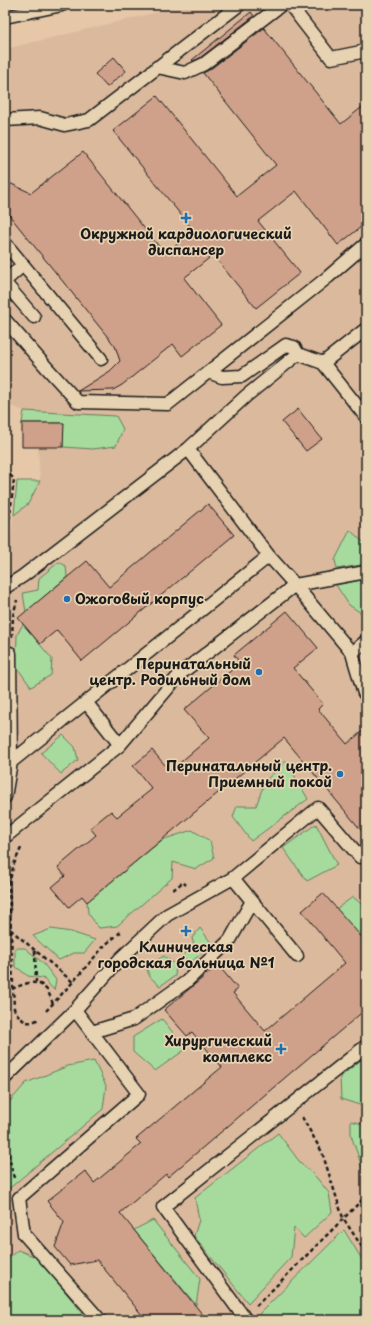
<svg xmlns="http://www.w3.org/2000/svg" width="371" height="1325" viewBox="0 0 371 1325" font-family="'Playpen Sans',sans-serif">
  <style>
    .built { fill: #dbb99d }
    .green { fill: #a7db9e; stroke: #627c5d }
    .building { fill: #cfa18a; stroke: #1c1c1c }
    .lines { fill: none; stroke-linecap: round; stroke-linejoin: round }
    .service-casing { stroke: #1c1c1c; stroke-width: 15 }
    .path { stroke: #1c1c1c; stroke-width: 2.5; stroke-dasharray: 4 3; stroke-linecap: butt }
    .service { stroke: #e7d2b1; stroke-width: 12 }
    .poi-dot { fill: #1f6fb2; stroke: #e7d2b1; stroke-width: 1.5 }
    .labels { text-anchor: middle; stroke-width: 3.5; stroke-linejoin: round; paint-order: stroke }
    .poi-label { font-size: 14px; font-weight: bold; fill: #1c1c1c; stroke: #e7d2b1; text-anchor: end }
  </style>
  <rect width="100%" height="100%" fill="#e6c8a9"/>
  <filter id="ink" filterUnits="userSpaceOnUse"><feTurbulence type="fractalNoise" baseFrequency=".025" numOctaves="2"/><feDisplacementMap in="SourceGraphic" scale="8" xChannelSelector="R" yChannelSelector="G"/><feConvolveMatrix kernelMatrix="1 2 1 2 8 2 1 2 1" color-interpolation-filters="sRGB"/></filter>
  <g filter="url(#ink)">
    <!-- built -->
    <path class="built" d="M173 5H366V1320H49L5 1270V592L17 481H40L38 447H22V423L24 411 5 404V49L166 10Z"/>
    <!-- green -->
    <path class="green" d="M24 411 116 416 123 429 116 446 93 449 63 447V423H22Z
      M17 481H40L28 504 14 515Z
      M350 530 363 542 366 540V564L337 569 335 560Z
      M59 562 66 566 67 577 26 612 23 593 38 590 39 578Z
      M366 579V616L349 605 336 585Z
      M23 624 52 659 51 675 31 687 16 666 17 635Z
      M63 735 75 747 78 760 61 774 41 753Z
      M286 761 308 799 251 841 233 817 237 806H256L265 781Z
      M316 824 337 865 307 881 283 848Z
      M192 830 210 841 214 858 196 869 173 862 172 878 117 926 99 928 88 913 87 902 162 840Z
      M353 897 366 908V916L361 935 348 932 336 909Z
      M200 928 212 944 189 964 183 956 194 945 192 938Z
      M51 929 71 932 95 940 84 953H74L59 960 33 936Z
      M15 948H25L43 963 56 980 54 990 43 978 28 976 15 966Z
      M164 956 176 965 175 976 160 986 150 977 146 967Z
      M162 1019 186 1049 155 1071 133 1052V1037Z
      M366 1056V1107L341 1099 340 1077Z
      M94 1061 106 1086 103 1109 5 1192V1107L26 1083 68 1066Z
      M351 1121 362 1124 366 1128V1185L361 1164 351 1135Z
      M278 1133 299 1161 315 1176 329 1193 332 1212 304 1238 294 1227 291 1257 248 1303 194 1236 199 1220 195 1198Z
      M153 1220 200 1279 196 1305 134 1230Z
      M344 1230 366 1266V1320H265L259 1314Z
      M18 1250 38 1258 88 1320H8L5 1316V1261Z"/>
    <!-- building -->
    <path class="building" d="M251 12 254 16 200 58 193 61 192 60Z
      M264 28 341 124 366 104V223L338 245 296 191 258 221 300 273 256 308 213 255 184 278 221 325 182 356 173 344 122 385 113 390 78 391 110 371 120 361 115 346 5 210V181L31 193 83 152 165 254 194 231 113 131 157 96 237 196 276 165 203 73 209 70Z
      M114 57 126 71 107 87 95 74Z
      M298 409 322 439 306 451 282 422Z
      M22 423H64L63 447H22Z
      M208 504 234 535 82 661 57 630 40 644 18 618 87 561 109 587Z
      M287 611 318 648 293 668 323 704 318 709 347 744 366 728V836L284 738 87 902 82 896 69 907 52 887 65 876 58 867 96 835 90 828 111 811 117 817 152 789 133 766 152 750 170 771 209 738 184 710 240 663 234 655Z
      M323 893 366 942V1009L168 1177 166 1174 120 1213 207 1320H146L97 1260 70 1265 55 1247 64 1222 47 1201 85 1171 94 1183 141 1144 136 1139 222 1067 192 1032 187 1036 164 1010 218 965 238 989 233 993 265 1031 345 963 302 911Z"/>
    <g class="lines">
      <!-- service casing -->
      <g class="service-casing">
        <path id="service" d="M290 5 331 58 366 51
          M5 17 62 5
          M157 67 185 73 204 64 281 5
          M5 120 40 118 65 125 89 120 239 5
          M5 243 101 359
          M5 281 23 265
          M5 283 34 317
          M5 320 47 368 78 402 168 404 328 277 366 244
          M323 363 366 329
          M208 372 222 377 242 376 286 345 294 347 298 354
          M188 449 269 556 295 585 352 653 364 693
          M6 587 23 576 188 449 246 396 298 354 323 363 366 417
          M10 653 11 762
          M352 653 366 641
          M86 702 120 745
          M5 797 11 762 269 556
          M5 837 120 745 180 674 295 585 366 572
          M233 878 297 956
          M75 1010 139 1094 19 1198 24 1234 100 1320
          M92 1032 134 1019 186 982 230 940 252 901
          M5 1078 75 1010 120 959 167 915 233 878 318 808 360 857
          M246 1320 163 1207 366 1046"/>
      </g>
      <!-- path -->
      <path class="path" d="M5 470 14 479 5 559
        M12 637 13 616 17 600
        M21 848 14 864 9 883 14 1009C20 1019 27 1027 38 1019
        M173 890 183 882 186 885
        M5 925 74 983
        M35 951 36 982
        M12 989C23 984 37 978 46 989 49 992 51 999 53 1004
        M46 1011 73 982 105 945 122 931
        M302 1117 322 1152 343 1218 366 1253
        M5 1140 14 1178
        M256 1306 366 1196"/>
      <!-- service -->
      <use href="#service" class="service"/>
    </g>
  </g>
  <!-- markers -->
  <g class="poi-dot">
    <path d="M184 212h4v4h4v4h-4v4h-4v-4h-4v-4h4z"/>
    <circle cx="67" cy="599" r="4"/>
    <circle cx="259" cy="672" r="4"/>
    <circle cx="340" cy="774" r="4"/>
    <path d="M184 925h4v4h4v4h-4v4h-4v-4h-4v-4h4z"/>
    <path d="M279 1043h4v4h4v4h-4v4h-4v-4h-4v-4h4z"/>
  </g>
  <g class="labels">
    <!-- poi labels -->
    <g class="poi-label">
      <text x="186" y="239" text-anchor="middle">Окружной кардиологический<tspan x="186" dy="16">диспансер</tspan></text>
      <text x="75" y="604" text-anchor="start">Ожоговый корпус</text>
      <text x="251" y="669">Перинатальный<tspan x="251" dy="16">центр. Родильный дом</tspan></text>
      <text x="332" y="771">Перинатальный центр.<tspan x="332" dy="16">Приемный покой</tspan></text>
      <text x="186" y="952" text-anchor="middle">Клиническая<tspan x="186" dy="16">городская больница №1</tspan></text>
      <text x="272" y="1046">Хирургический<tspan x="272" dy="16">комплекс</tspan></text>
    </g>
  </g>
  <!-- margin -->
  <rect width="371" height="1325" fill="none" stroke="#e7d2b1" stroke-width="20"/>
  <rect x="10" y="10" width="351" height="1305" fill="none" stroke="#1c1c1c" stroke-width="1.5" filter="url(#ink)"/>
</svg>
